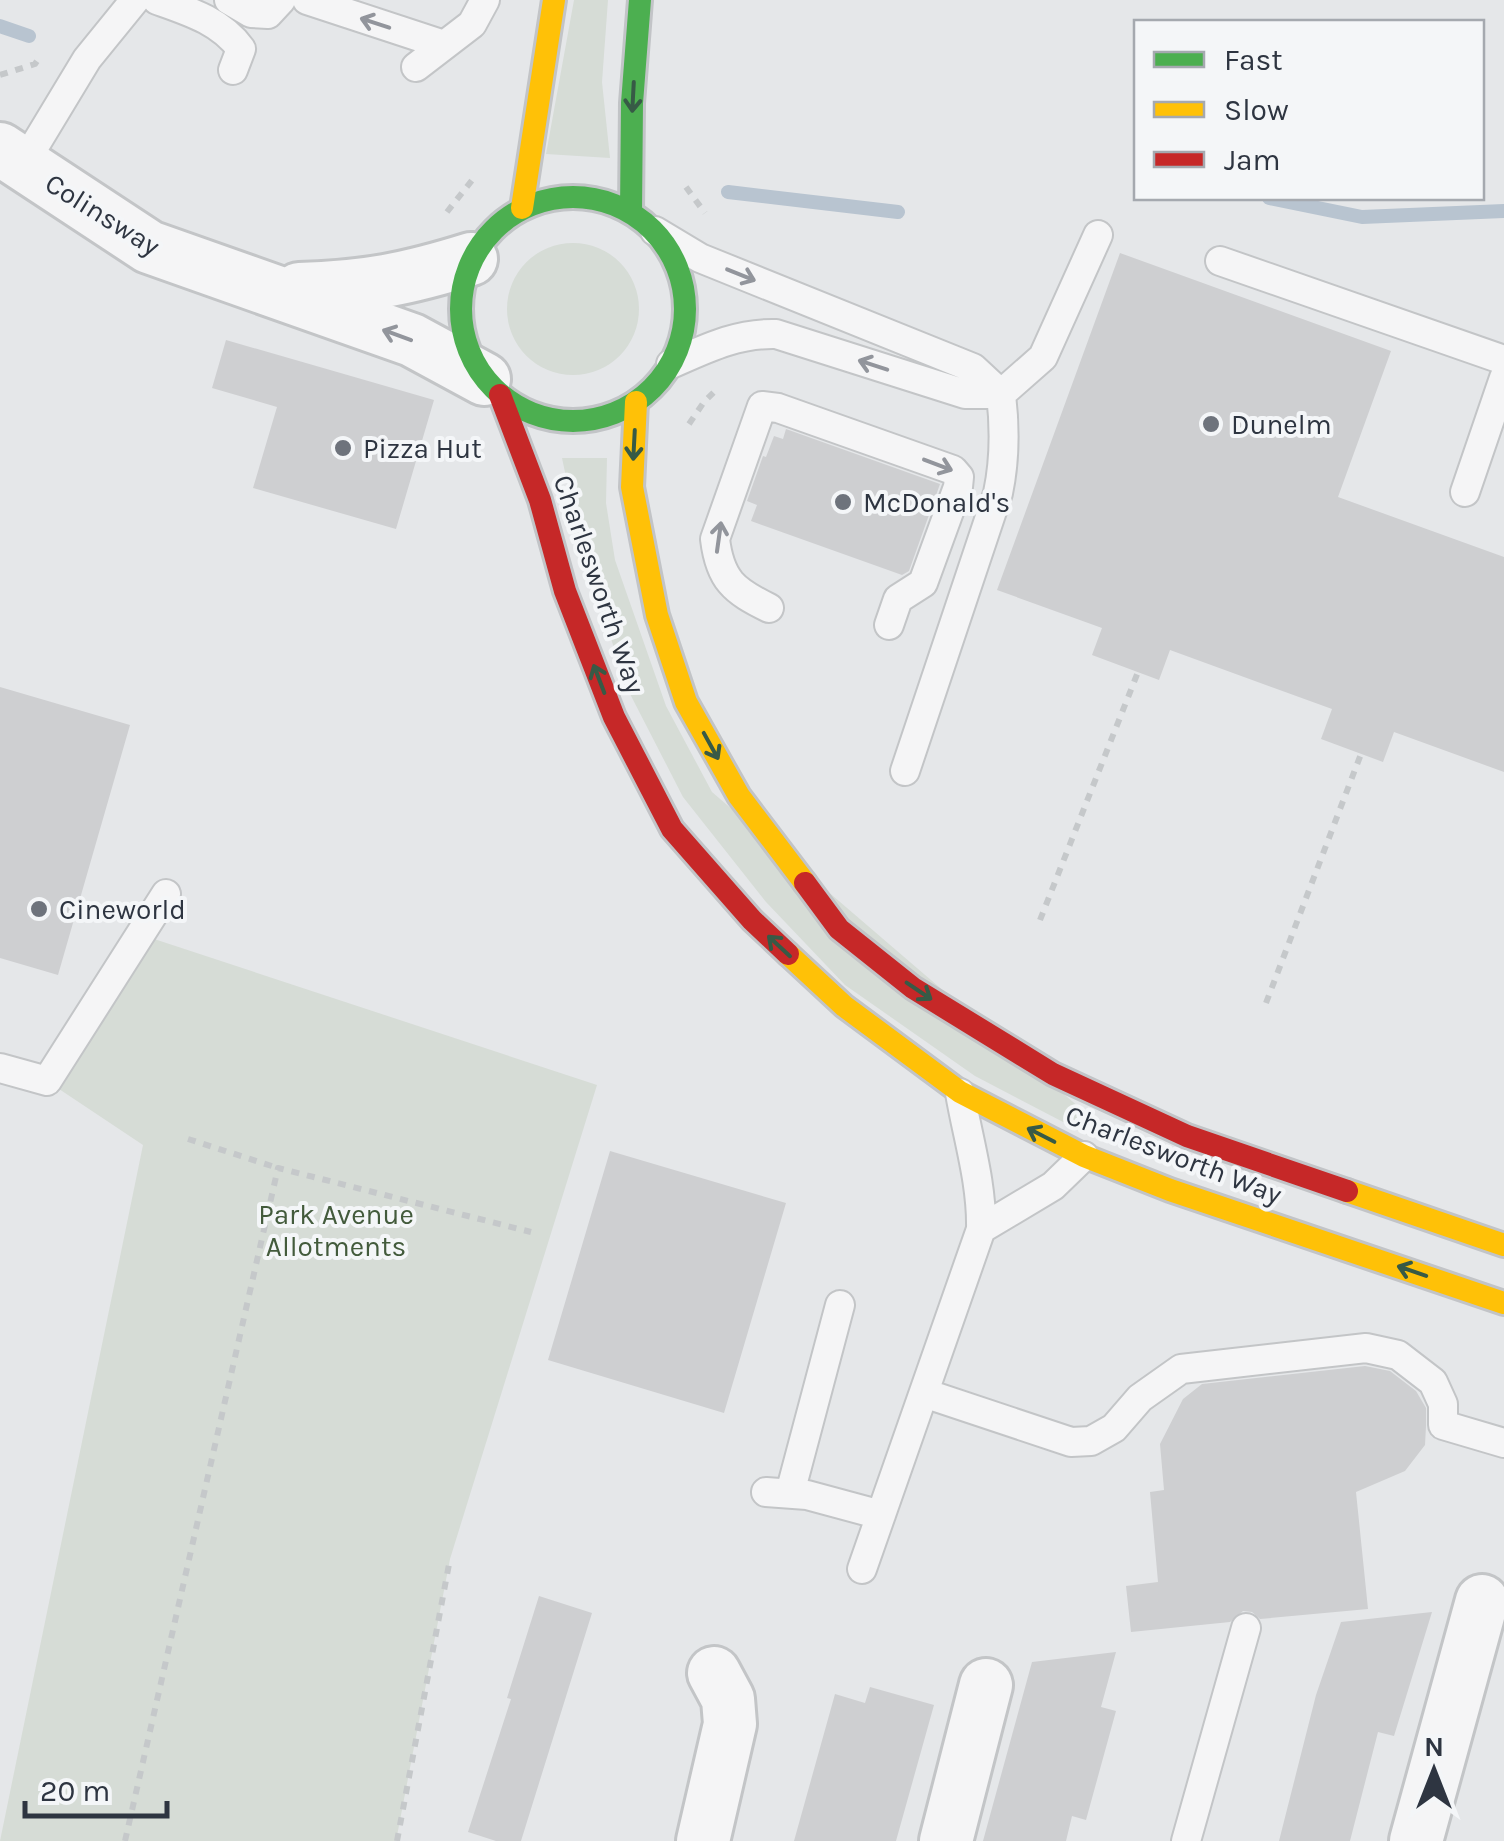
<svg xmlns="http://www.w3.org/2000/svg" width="1504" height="1841" viewBox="0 0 1504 1841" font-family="Karla,sans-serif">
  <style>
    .green { fill: #d6dcd6 }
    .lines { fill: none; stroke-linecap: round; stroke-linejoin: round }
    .stream { stroke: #b8c4d0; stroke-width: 14 }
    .building { fill: #cecfd1 }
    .lane-casing { stroke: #c3c5c7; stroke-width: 32 }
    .street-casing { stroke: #c3c5c7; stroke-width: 58 }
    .fast-casing { stroke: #c2c4c7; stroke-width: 28 }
    .slow-casing { stroke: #c2c4c7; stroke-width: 28 }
    .jam-casing { stroke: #c2c4c7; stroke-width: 28 }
    .path { stroke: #c5c8ca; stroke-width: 6; stroke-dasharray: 8 8; stroke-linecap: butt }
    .lane { stroke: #f5f5f6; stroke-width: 28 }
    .street { stroke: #f5f5f6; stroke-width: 52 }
    .fast { stroke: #4caf50; stroke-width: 22 }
    .slow { stroke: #ffc107; stroke-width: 22 }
    .jam { stroke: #c62828; stroke-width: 22 }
    .oneway { stroke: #92959c }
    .oneway2 { stroke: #375a46 }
    .poi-dot { fill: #6e737c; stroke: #f4f6f8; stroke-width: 4 }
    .labels { text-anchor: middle; stroke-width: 8; stroke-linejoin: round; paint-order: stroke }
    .street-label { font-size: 28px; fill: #2e3541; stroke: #f4f6f8 }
    .poi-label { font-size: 28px; fill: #2e3541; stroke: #f4f6f8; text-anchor: start }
    .park-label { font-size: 28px; fill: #435b3c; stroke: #f4f6f8 }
  </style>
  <rect width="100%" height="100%" fill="#e5e7e9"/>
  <!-- green -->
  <path class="green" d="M574 0H608L602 82 610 158 546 154Z
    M507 309a66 66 0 1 1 132 0a66 66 0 1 1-132 0Z
    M562 458H607L606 503 615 560 666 706 712 792 1101 1126 1090 1136 975 1076 845 985 766 902 683 797 628 690 581 548Z
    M142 935 597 1085 450 1559 396 1841H0L143 1145 47 1081Z"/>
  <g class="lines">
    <!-- stream -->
    <path class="stream" d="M0 26 29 36
      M728 192 898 212
      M1269 198 1362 217 1504 211"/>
  </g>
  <!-- building -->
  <path class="building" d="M1120 253 1391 351 1338 497 1504 557V772L1394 732 1383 762 1321 739 1332 709 1170 650 1159 680 1092 655 1102 628 997 590Z
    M226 340 434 400 396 529 253 488 277 407 212 388Z
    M786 429 940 484 909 571 902 575 751 521 757 505 747 501 763 456 766 457 774 436 783 439Z
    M0 687 130 725 58 975 0 958Z
    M610 1151 786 1203 724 1413 548 1360Z
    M1365 1366 1390 1371 1416 1391 1426 1408V1426L1425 1445 1405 1471 1356 1492 1368 1609 1260 1619 1252 1612 1243 1611 1230 1622 1131 1632 1126 1586 1158 1582 1150 1492 1164 1490 1160 1444 1183 1399 1202 1384Z
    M539 1596 592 1613 521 1841H496L468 1832 511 1699 507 1698Z
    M1432 1612 1394 1736 1378 1732 1350 1841H1279L1316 1695 1341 1622Z
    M1116 1652 1101 1707 1116 1711 1086 1820 1072 1816 1066 1841H983L1032 1662Z
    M870 1687 934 1705 896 1841H794L835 1694 865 1703Z"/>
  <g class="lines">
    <!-- lane casing -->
    <g class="lane-casing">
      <path id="lane" d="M157 0C188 11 221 21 241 49L233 70
        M229 0 251 13 268 14 281 0
        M307 0 444 45
        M416 67 472 24 485 0
        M23 165 87 59 135 0
        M655 231 700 258 973 368 1001 394C1005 428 1005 460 998 493L905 771
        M1220 261 1504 360
        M671 364C707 348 737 333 776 334L965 394H1001L1043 357 1098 235
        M1465 492 1504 378
        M769 608C734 591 720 580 715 539L762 406 778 408 953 470 959 477 958 487 923 583 898 599 889 625
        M0 1068 47 1081 166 894
        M981 1229 1053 1186 1084 1156
        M924 1393 1071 1442 1091 1441 1114 1428 1140 1398 1181 1369 1366 1348 1398 1355 1433 1382 1443 1404V1425L1504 1443
        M766 1492 807 1495 881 1515
        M790 1493 840 1305
        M862 1569 981 1229C982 1183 968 1139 960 1093
        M1186 1841 1246 1628"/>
    </g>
    <!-- street casing -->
    <g class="street-casing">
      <path id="street" d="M0 149 149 247 412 340 484 379
        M299 289C366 287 407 279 471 259
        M703 1841 730 1724 728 1699 714 1673
        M946 1841 986 1685
        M1416 1841 1482 1601"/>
    </g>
    <!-- fast casing -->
    <g class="fast-casing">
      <path id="fast" d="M461 309a112 112 0 1 1 224 0a112 112 0 1 1-224 0Z
        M631 212 632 103 640 0"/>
    </g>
    <!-- slow casing -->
    <g class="slow-casing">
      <path id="slow" d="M522 208 554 0
        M636 402 632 487 657 615 686 702 739 796 805 883
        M788 954 844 1006 960 1092 1084 1156 1170 1190 1504 1303
        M1347 1191 1504 1245"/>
    </g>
    <!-- jam casing -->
    <g class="jam-casing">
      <path id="jam" d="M500 395 540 500 565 591 614 717 672 829 752 920 788 954
        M805 883 839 929 913 988 1053 1074 1187 1136 1347 1191"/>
    </g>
    <!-- path -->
    <path class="path" d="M0 75 35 64 39 58
      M686 187 705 213
      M447 212 473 179
      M689 424 704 402 719 387
      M1040 920 1138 672
      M1266 1003 1361 754
      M188 1139 278 1168
      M125 1841 278 1168 531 1232
      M397 1841 450 1559"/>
    <!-- lane -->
    <use href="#lane" class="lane"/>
    <!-- street -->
    <use href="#street" class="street"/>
    <!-- fast -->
    <use href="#fast" class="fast"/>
    <!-- slow -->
    <use href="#slow" class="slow"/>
    <!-- jam -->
    <use href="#jam" class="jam"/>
  </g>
  <!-- one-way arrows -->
  <defs><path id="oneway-shaft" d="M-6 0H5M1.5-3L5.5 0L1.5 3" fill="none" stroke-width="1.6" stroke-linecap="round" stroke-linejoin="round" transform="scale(2.5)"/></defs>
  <g class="oneway">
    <use href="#oneway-shaft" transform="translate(375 23) rotate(-162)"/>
    <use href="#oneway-shaft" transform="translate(741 275) rotate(22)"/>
    <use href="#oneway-shaft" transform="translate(397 335) rotate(-160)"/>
    <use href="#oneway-shaft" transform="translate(873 365) rotate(-162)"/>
    <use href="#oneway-shaft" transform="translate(938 465) rotate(21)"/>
    <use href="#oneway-shaft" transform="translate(719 537) rotate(-82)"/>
  </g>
  <g class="oneway2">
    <use href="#oneway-shaft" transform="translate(633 97) rotate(93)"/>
    <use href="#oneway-shaft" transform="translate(634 445) rotate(93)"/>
    <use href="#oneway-shaft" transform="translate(599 679) rotate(-111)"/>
    <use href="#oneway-shaft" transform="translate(711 746) rotate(61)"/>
    <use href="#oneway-shaft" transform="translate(779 946) rotate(-137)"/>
    <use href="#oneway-shaft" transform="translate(919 991) rotate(34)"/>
    <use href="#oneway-shaft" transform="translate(1041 1135) rotate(-153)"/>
    <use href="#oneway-shaft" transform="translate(1412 1271) rotate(-161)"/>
  </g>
  <!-- markers -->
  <g class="poi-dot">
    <circle cx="1211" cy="424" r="10"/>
    <circle cx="343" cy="448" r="10"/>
    <circle cx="843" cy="502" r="10"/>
    <circle cx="39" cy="909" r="10"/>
  </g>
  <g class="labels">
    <!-- street labels -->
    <g class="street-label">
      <text transform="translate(103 214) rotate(32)" y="10">Colinsway</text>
      <text transform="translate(600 584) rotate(71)" y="10">Charlesworth Way</text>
      <text transform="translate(1174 1154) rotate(21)" y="10">Charlesworth Way</text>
    </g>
    <!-- poi labels -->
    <g class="poi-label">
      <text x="1231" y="434">Dunelm</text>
      <text x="363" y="458">Pizza Hut</text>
      <text x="863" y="512">McDonald's</text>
      <text x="59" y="919">Cineworld</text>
    </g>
    <!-- park labels -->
    <g class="park-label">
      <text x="336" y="1224">Park Avenue<tspan x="336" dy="32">Allotments</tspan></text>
    </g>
  </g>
  <!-- legend -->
  <rect x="1134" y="20" width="350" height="180" fill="#f4f6f8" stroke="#a5a9af" stroke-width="2.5"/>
  <rect x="1154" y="52" width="50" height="15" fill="#4caf50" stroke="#a5a9af" stroke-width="2.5"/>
  <text x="1224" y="70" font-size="30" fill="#2e3541">Fast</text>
  <rect x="1154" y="102" width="50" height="15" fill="#ffc107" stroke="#a5a9af" stroke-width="2.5"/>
  <text x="1224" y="120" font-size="30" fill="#2e3541">Slow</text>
  <rect x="1154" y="152" width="50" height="15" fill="#c62828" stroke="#a5a9af" stroke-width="2.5"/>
  <text x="1224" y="170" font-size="30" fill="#2e3541">Jam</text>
  <!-- north arrow -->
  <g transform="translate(1434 1771)" stroke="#f4f6f8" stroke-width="8" paint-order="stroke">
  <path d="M0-8L18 38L0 25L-18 38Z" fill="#2e3541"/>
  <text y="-15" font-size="28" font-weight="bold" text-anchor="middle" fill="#2e3541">N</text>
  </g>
  <!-- scale -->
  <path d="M25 1801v15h142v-15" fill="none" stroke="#2e3541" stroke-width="5"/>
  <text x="40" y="1801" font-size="30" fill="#2e3541" stroke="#f4f6f8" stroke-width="8" paint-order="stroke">20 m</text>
</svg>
